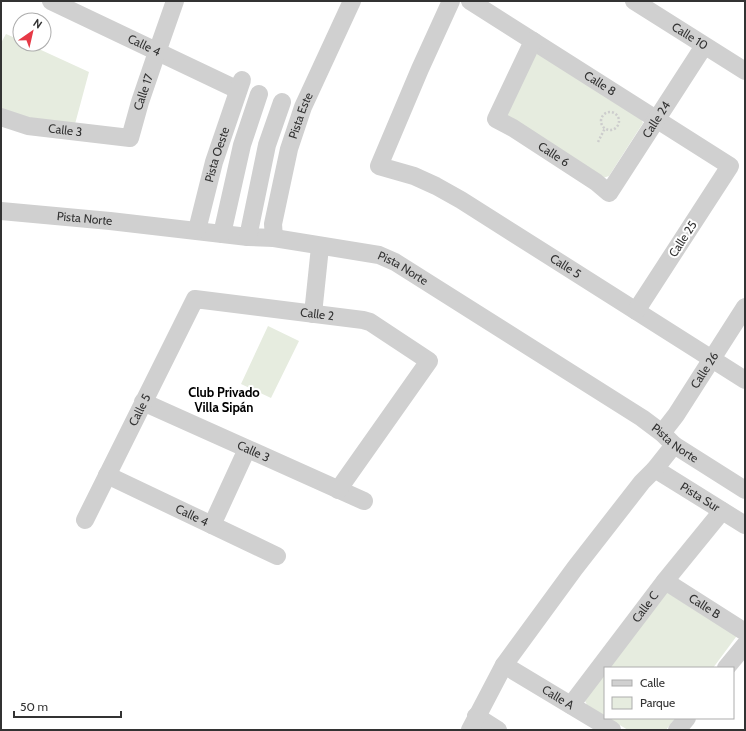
<svg xmlns="http://www.w3.org/2000/svg" width="746" height="731" viewBox="0 0 746 731" font-family="Cabin,sans-serif">
  <style>
    .green { fill: #e6ecdf }
    .lines { fill: none; stroke-linecap: round; stroke-linejoin: round }
    .path { stroke: #cdcdcd; stroke-width: 2.5; stroke-dasharray: 2 2; stroke-linecap: butt }
    .minor { stroke: #d0d0d0; stroke-width: 18 }
    .labels { text-anchor: middle; stroke-width: 4; stroke-linejoin: round; paint-order: stroke }
    .street-label { font-size: 12px; fill: #333; stroke: #fff }
    .neighbourhood-label { font-size: 13px; font-weight: bold; fill: #000; stroke: #fff }
  </style>
  <rect width="100%" height="100%" fill="#fff"/>
  <!-- green -->
  <path class="green" d="M6 34 20 40V44H28L89 72 75 124 22 117 1 109V43Z
    M538 52 640 116 643 123 609 176 603 178 508 118 505 113 529 56Z
    M268 326 299 341 271 398 241 384Z
    M665 591 736 636V637L713 668H607Z
    M605 671V716L587 705 585 701Z
    M608 718H675L666 730H628Z"/>
  <g class="lines">
    <!-- path -->
    <path class="path" d="M601 121a9 9 0 1 1 18 0a9 9 0 1 1-18 0Z
      M598 142 605 128"/>
    <!-- minor -->
    <g class="minor">
      <path id="s1" d="M51 1 238 90"/>
      <path id="s2" d="M451 1 420 69 379 166 414 176 436 186 461 200 745 380"/>
      <path id="s3" d="M470 1 730 166 636 311"/>
      <path id="s4" d="M634 1 745 71"/>
      <path id="s5" d="M533 41 496 119 513 128 596 182 609 193 704 46"/>
      <path id="s6" d="M1 117 28 126 130 138 140 102 155 58 175 1"/>
      <path id="s7" d="M1 211 110 221 248 237 274 238 379 255 395 262 642 418 662 433 674 445 745 490"/>
      <path id="s8" d="M197 230 214 162 242 80"/>
      <path d="M222 234 242 145 259 94"/>
      <path d="M248 237 267 145 282 102"/>
      <path id="s9" d="M274 238 273 224 289 149 303 107 352 1"/>
      <path d="M313 314 320 247"/>
      <path id="s10" d="M143 402 364 501"/>
      <path id="s11" d="M662 433 676 415 745 307"/>
      <path id="s12" d="M655 469 745 525"/>
      <path id="s13" d="M107 475 277 556"/>
      <path id="s14" d="M85 520 195 299 363 320 370 322 429 361 338 490"/>
      <path d="M212 525 247 449"/>
      <path id="s15" d="M665 581 745 632"/>
      <path id="s16" d="M504 665 612 730"/>
      <path d="M726 668 745 645"/>
      <path id="s17" d="M571 705 665 581 722 511"/>
      <path d="M476 716 498 730"/>
      <path d="M470 730 504 665 575 568 642 482 655 469 674 445"/>
      <path d="M677 730 687 718"/>
    </g>
  </g>
  <g class="labels">
    <!-- street labels -->
    <g class="street-label">
      <text dy="4" stroke="none"><textPath href="#s4" startOffset="66">Calle 10</textPath></text>
      <text dy="4" stroke="none"><textPath href="#s1" startOffset="103">Calle 4</textPath></text>
      <text dy="4" stroke="none"><textPath href="#s3" startOffset="154">Calle 8</textPath></text>
      <text dy="4" stroke="none"><textPath href="#s6" startOffset="179">Calle 17</textPath></text>
      <text dy="4" stroke="none"><textPath href="#s9" startOffset="126">Pista Este</textPath></text>
      <text dy="4" stroke="none"><textPath href="#s5" startOffset="309">Calle 24</textPath></text>
      <text dy="4" stroke="none"><textPath href="#s6" startOffset="66">Calle 3</textPath></text>
      <text dy="4" stroke="none"><textPath href="#s8" startOffset="78">Pista Oeste</textPath></text>
      <text dy="4" stroke="none"><textPath href="#s5" startOffset="154">Calle 6</textPath></text>
      <text dy="4" stroke="none"><textPath href="#s7" startOffset="84">Pista Norte</textPath></text>
      <text transform="translate(683 239) rotate(-57)" y="4">Calle 25</text>
      <text dy="4" stroke="none"><textPath href="#s2" startOffset="393">Calle 5</textPath></text>
      <text dy="4" stroke="none"><textPath href="#s7" startOffset="408">Pista Norte</textPath></text>
      <text dy="4" stroke="none"><textPath href="#s14" startOffset="370">Calle 2</textPath></text>
      <text dy="4" stroke="none"><textPath href="#s11" startOffset="76">Calle 26</textPath></text>
      <text dy="4" stroke="none"><textPath href="#s14" startOffset="123">Calle 5</textPath></text>
      <text dy="4" stroke="none"><textPath href="#s7" startOffset="732">Pista Norte</textPath></text>
      <text dy="4" stroke="none"><textPath href="#s10" startOffset="121">Calle 3</textPath></text>
      <text dy="4" stroke="none"><textPath href="#s12" startOffset="53">Pista Sur</textPath></text>
      <text dy="4" stroke="none"><textPath href="#s13" startOffset="94">Calle 4</textPath></text>
      <text dy="4" stroke="none"><textPath href="#s17" startOffset="123">Calle C</textPath></text>
      <text dy="4" stroke="none"><textPath href="#s15" startOffset="47">Calle B</textPath></text>
      <text dy="4" stroke="none"><textPath href="#s16" startOffset="63">Calle A</textPath></text>
    </g>
    <!-- neighbourhood labels -->
    <g class="neighbourhood-label">
      <text x="224" y="397">Club Privado<tspan x="224" dy="15">Villa Sipán</tspan></text>
    </g>
  </g>
  <!-- border -->
  <rect width="746" height="731" fill="none" stroke="#333333" stroke-width="4"/>
  <!-- legend -->
  <rect x="604" y="667" width="130" height="52" fill="#ffffff" stroke="#adadad"/>
  <rect x="612" y="680" width="20" height="6" fill="#d0d0d0" stroke="#adadad"/>
  <text x="640" y="687" font-size="12" fill="#333333">Calle</text>
  <rect x="612" y="697" width="20" height="12" fill="#e6ecdf" stroke="#adadad"/>
  <text x="640" y="707" font-size="12" fill="#333333">Parque</text>
  <!-- north arrow -->
  <g transform="translate(32 32) rotate(34)"><circle r="19" fill="#ffffff" stroke="#adadad"/>
  <path d="M0-3L7 15L0 10L-7 15Z" fill="#e63946"/>
  <text y="-6" font-size="11" font-weight="bold" text-anchor="middle" fill="#333333">N</text>
  </g>
  <!-- scale -->
  <path d="M14 711v6h107v-6" fill="none" stroke="#333333" stroke-width="2"/>
  <text x="20" y="711" font-size="12" fill="#333333" stroke="#ffffff" stroke-width="3" paint-order="stroke">50 m</text>
</svg>
